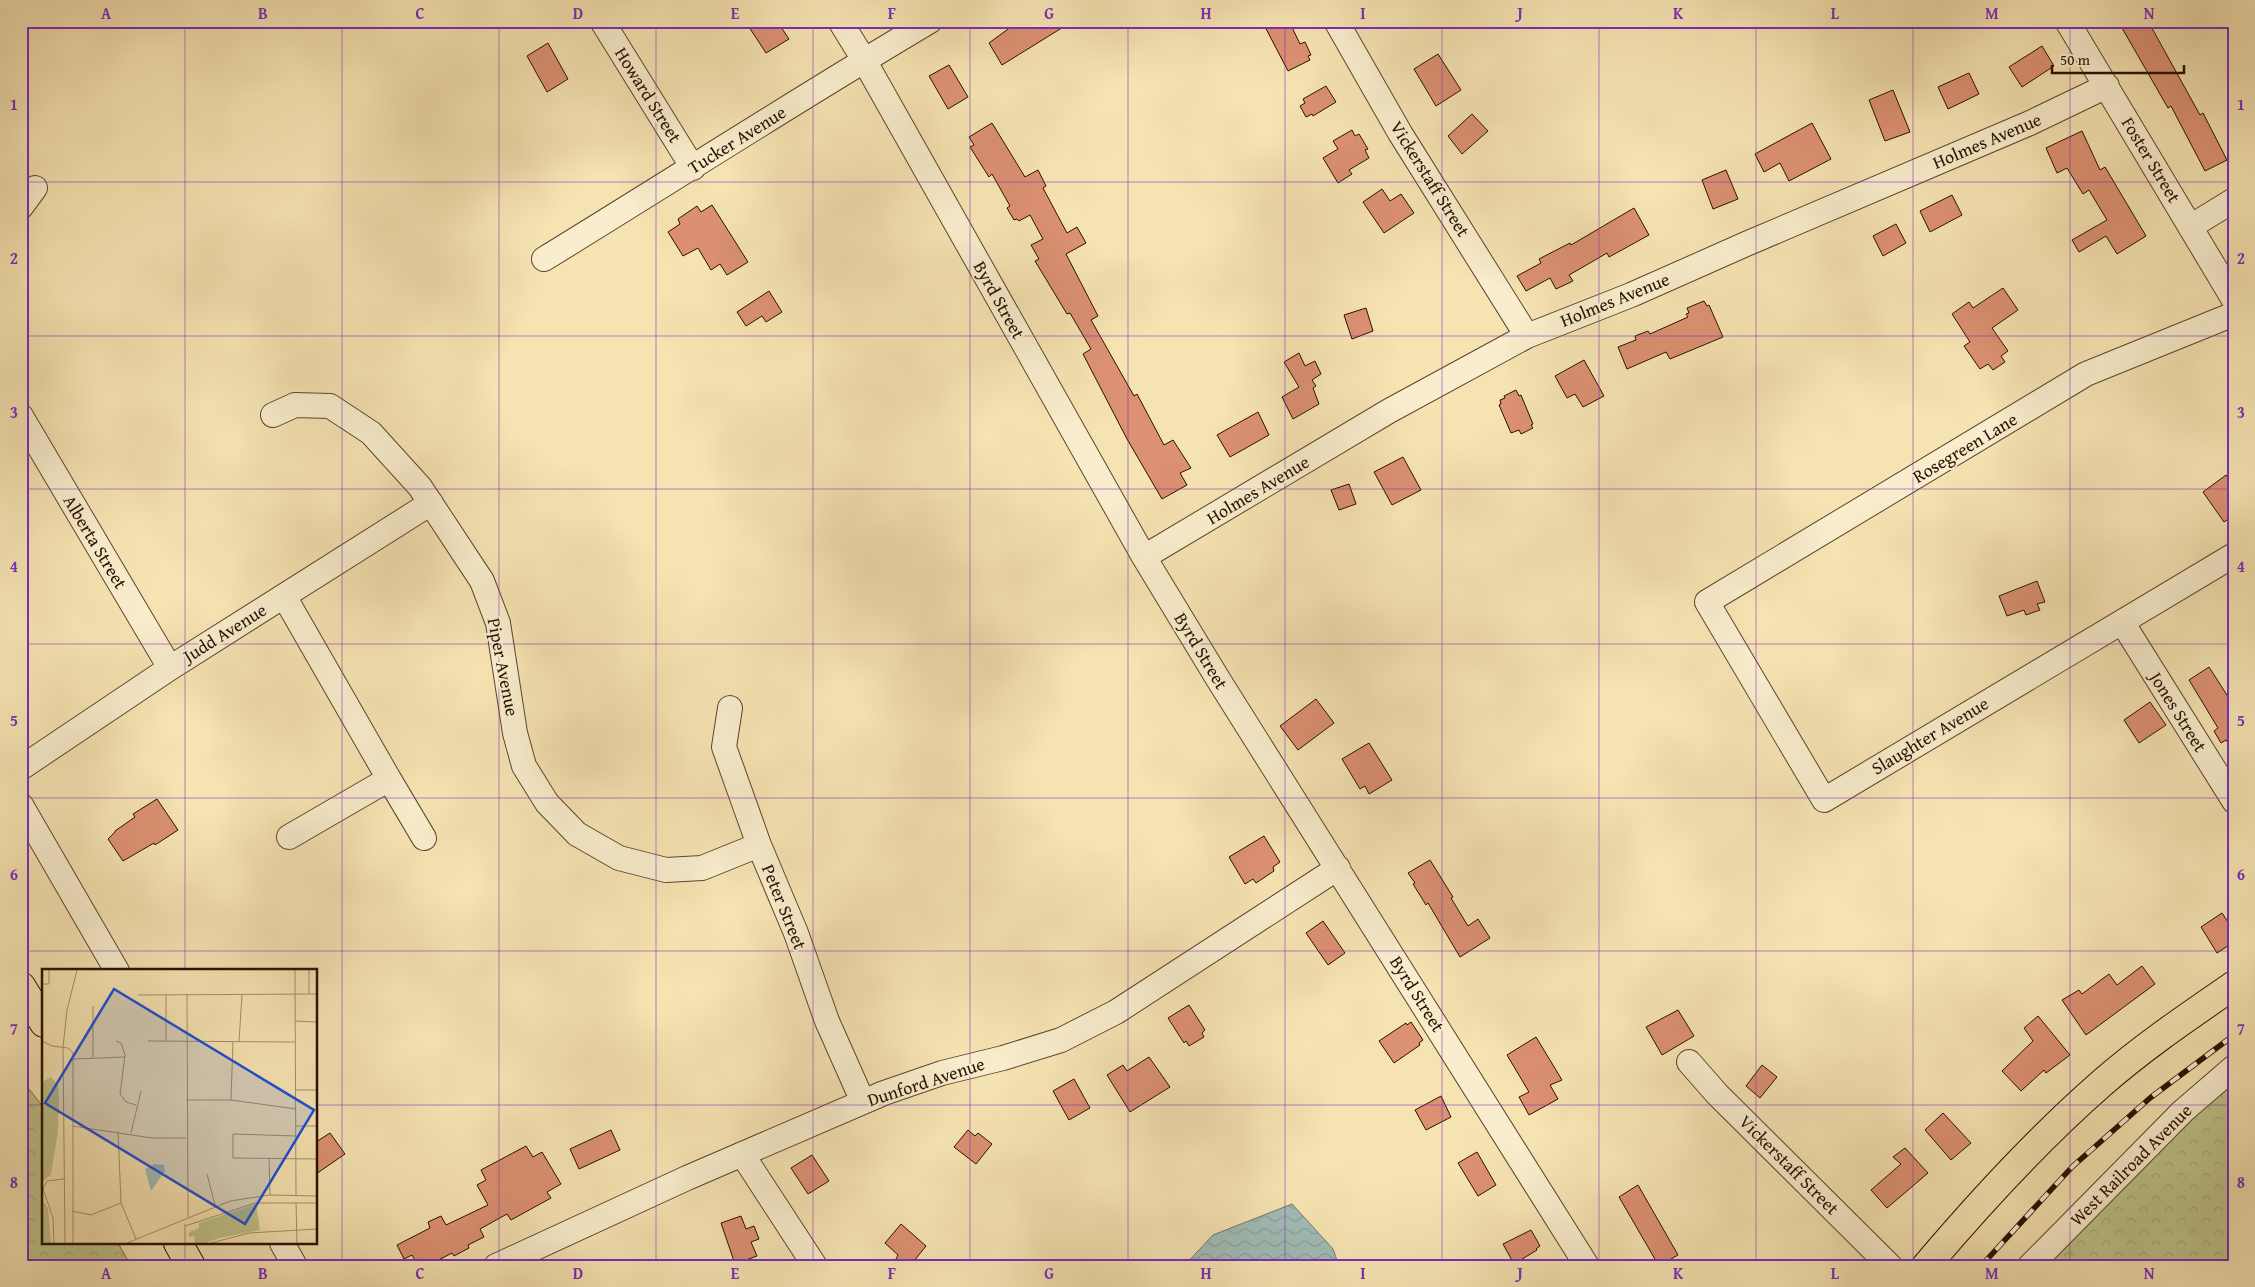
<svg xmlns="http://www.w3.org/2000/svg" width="2255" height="1287" viewBox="0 0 2255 1287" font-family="'Gentium Book Plus',serif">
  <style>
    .forest { fill: url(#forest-crowns); stroke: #746a45 }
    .water { fill: url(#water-waves); stroke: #70776d }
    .building { fill: #dc9172; stroke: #281000 }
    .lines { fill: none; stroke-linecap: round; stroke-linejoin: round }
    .minor-casing { stroke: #5c452c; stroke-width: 26 }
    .major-casing { stroke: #281000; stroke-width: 30 }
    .minor { stroke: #f9edcd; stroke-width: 24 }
    .major { stroke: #f6e3b2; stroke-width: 28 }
    .rail-casing { stroke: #281000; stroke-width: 5.5 }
    .rail { stroke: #f9edcd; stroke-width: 4; stroke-dasharray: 11; stroke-linecap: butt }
    .grid { fill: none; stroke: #7b2cbf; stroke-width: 1; stroke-opacity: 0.55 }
    .labels { text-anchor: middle; stroke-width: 4; stroke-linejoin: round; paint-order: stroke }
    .street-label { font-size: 18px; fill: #281000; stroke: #f9edcd }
    .inset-road { fill: none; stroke: #a48f6b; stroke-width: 1 }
    .view { fill: #1d4ed8; fill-opacity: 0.15; stroke: #1d4ed8; stroke-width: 2.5 }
    .inset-edge { fill: none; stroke: #281000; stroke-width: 2.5 }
    .neatline { fill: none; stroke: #7b2cbf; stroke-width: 2 }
    .grid-label { font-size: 16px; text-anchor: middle; font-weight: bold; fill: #7b2cbf }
  </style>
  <defs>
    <pattern id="forest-crowns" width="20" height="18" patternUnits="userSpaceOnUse" patternTransform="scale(1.25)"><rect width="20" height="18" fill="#bfc38a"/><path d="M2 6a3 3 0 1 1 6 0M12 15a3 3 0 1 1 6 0" fill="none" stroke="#a4a675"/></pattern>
    <pattern id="water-waves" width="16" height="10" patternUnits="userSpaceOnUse" patternTransform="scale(1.25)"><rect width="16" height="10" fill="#a0bcb6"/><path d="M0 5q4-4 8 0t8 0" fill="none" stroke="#8aa19b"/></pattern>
  </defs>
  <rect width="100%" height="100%" fill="#f6e3b2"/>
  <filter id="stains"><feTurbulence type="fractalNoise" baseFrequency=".004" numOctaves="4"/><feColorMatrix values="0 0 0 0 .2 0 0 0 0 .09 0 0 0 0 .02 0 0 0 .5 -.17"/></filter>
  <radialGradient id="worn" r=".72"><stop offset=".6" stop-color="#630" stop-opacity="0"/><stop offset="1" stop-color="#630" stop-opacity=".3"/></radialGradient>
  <!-- forest -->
  <path class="forest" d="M2234 1075V1266H2042Z
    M21 1079 44 1108V1243H118L131 1266H21Z"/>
  <!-- water -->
  <path class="water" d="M1292 1204 1333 1249 1339 1266H1184L1213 1235Z"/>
  <!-- building -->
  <path class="building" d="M745 21H777L789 39 766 53Z
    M1019 21H1073L1002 65 989 43Z
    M1262 21H1289L1300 44 1305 42 1311 55 1308 56 1310 60 1288 71Z
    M2118 21H2148L2200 115 2203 113 2227 160 2205 171 2171 106 2168 108Z
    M548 43 568 79 547 92 527 56Z
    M2042 46 2054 66 2022 87 2009 67Z
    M1438 54 1461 90 1436 106 1414 69Z
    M949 65 968 97 948 109 929 76Z
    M1969 73 1979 94 1948 109 1938 87Z
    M1326 86 1336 102 1313 116 1312 114 1306 117 1300 106 1305 103 1303 99Z
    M1893 90 1910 132 1885 141 1869 100Z
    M1472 114 1488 131 1462 154 1448 136Z
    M992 123 1025 177 1038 170 1046 186 1043 188 1067 233 1077 227 1086 243 1066 254 1098 316 1091 320 1134 396 1137 394 1164 445 1173 440 1191 468 1180 473 1187 485 1162 499 1127 439 1083 354 1091 349 1070 313 1067 314 1035 261 1039 259 1031 245 1043 239 1030 215 1019 221 1017 219 1014 220 1007 208 1010 206 992 174 989 177 970 147 974 145 969 137Z
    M1812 123 1831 159 1789 181 1780 163 1764 172 1755 154Z
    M1352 130 1355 136 1359 134 1368 149 1365 150 1369 158 1349 170 1352 174 1338 183 1323 158 1338 149 1333 141Z
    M2082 131 2100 170 2105 167 2146 236 2117 254 2106 236 2079 252 2072 240 2107 220 2089 190 2083 194 2067 168 2057 173 2046 148Z
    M1726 170 1738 199 1713 209 1702 180Z
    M1382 189 1390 201 1401 194 1414 213 1384 233 1363 202Z
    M1952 195 1962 215 1930 232 1920 211Z
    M712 205 748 262 727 275 720 264 711 270 698 248 683 256 668 232 680 224 678 219 697 206 701 212Z
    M1634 208 1649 235 1609 257 1607 253 1583 267 1569 275 1573 281 1556 289 1550 278 1526 291 1517 276 1541 263 1539 259 1570 243 1571 245Z
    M1896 224 1906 243 1883 256 1873 236Z
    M2003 288 2018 310 1992 328 2008 351 2001 356 2005 362 1993 370 1988 364 1980 369 1964 346 1970 342 1952 314 1969 302 1973 308Z
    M769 291 782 312 766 322 762 316 746 326 737 312Z
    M1704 301 1707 306 1709 305 1723 337 1670 359 1666 352 1627 369 1618 347 1636 340 1635 336 1648 331 1650 334 1688 317 1686 314 1689 313 1687 308Z
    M1366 308 1373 331 1352 339 1344 315Z
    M1299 353 1305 366 1315 361 1321 374 1312 380 1316 386 1313 388 1319 404 1293 419 1282 397 1299 387 1284 362Z
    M1584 360 1604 396 1583 407 1575 394 1567 398 1555 376Z
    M1516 390 1519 396 1521 395 1533 424 1531 425 1533 428 1521 434 1519 430 1511 433 1499 405 1501 404 1500 400 1505 398 1504 396Z
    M1258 412 1269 435 1230 457 1217 435Z
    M1403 457 1421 490 1392 505 1374 472Z
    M2226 475 2234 486V515L2224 522 2203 492Z
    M1349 484 1356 504 1339 510 1331 490Z
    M2037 581 2045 602 2037 604 2040 610 2026 615 2024 610 2007 616 1999 596Z
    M2209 667 2234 706V752L2226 740 2221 743 2214 731 2218 728 2189 680Z
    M1316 699 1334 723 1298 750 1280 726Z
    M2150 702 2166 725 2139 743 2124 720Z
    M1369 743 1392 780 1369 794 1365 786 1360 789 1342 759Z
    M157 799 178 830 155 845 154 843 123 861 108 839 115 832V831L135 817 133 814Z
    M1264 836 1280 862 1273 867 1274 871 1256 883 1253 879 1245 884 1229 857Z
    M1430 860 1453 897 1451 898 1468 926 1478 919 1490 938 1460 957 1428 903 1426 905 1413 884 1415 883 1408 873Z
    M2222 913 2234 931V942L2217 953 2201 927Z
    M1323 921 1345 953 1328 965 1306 933Z
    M2142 966 2155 984 2086 1035 2062 1000 2079 990 2082 994 2109 974 2117 985Z
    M1189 1005 1205 1030 1202 1033 1204 1037 1189 1046 1186 1041 1184 1043 1168 1018Z
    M1678 1010 1694 1036 1662 1055 1646 1027Z
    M2038 1016 2070 1055 2046 1073 2044 1070 2021 1091 2002 1071 2033 1041 2024 1028Z
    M1411 1022 1423 1040 1419 1043 1420 1045 1394 1063 1379 1041 1406 1023 1407 1025Z
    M1536 1037 1562 1080 1550 1085 1558 1099 1529 1115 1519 1097 1529 1092 1507 1055Z
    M1149 1057 1170 1087 1130 1112 1107 1075 1123 1065 1127 1071Z
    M1762 1065 1777 1077 1760 1098 1746 1086Z
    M1074 1079 1090 1108 1069 1120 1053 1091Z
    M1441 1096 1451 1117 1426 1130 1415 1110Z
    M1943 1113 1971 1143 1951 1160 1925 1130Z
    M611 1130 620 1150 579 1169 570 1149Z
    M968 1130 975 1136 978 1133 992 1144 976 1164 954 1147Z
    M330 1133 345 1154 316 1174V1142Z
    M526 1146 533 1157 542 1152 561 1184 547 1192 551 1198 511 1220 507 1214 480 1229 484 1237 468 1245 469 1248 454 1256 452 1253 427 1266H418L412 1255 404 1259 397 1245 430 1228 428 1222 441 1216 446 1225 488 1205 477 1185 486 1180 481 1170Z
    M1905 1148 1928 1173 1887 1208 1871 1190 1901 1164 1893 1157Z
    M1477 1152 1496 1185 1478 1196 1458 1163Z
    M812 1155 829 1181 808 1194 791 1168Z
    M1638 1185 1678 1255 1659 1266 1619 1197Z
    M741 1216 746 1229 754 1226 759 1239 751 1242 757 1256 735 1264 721 1223Z
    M901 1224 926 1246 910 1266H904L896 1259 898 1255 885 1243Z
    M1531 1230 1540 1246 1536 1249 1537 1250 1514 1264 1503 1244Z"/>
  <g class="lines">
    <!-- minor casing -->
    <g class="minor-casing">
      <path id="minor" d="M602 21 693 168
        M840 21 864 60 1144 557 1218 679 1587 1266
        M1336 21 1400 133 1527 336
        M2067 21 2234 300
        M21 207 35 188
        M2190 227 2234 200
        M544 259C673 180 800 98 930 21
        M2234 314 2086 374 1707 602 1824 800 2234 555
        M273 415 295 405 330 406 371 433 420 487 482 581 498 623 515 733 524 766 547 803 577 834 619 858 666 870 702 868 759 845
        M21 416 170 668
        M1144 557 1389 411 1527 336 1631 295 1746 244 2030 123 2107 86
        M284 596 389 779 289 837
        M2122 622 2234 801
        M730 708 724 747 759 845 796 933 827 1021 863 1102
        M21 768 170 668 431 503
        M389 779 424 838
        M21 805 117 971
        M1689 1062 1717 1094 1890 1266
        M742 1154 815 1266
        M282 1243 295 1266
        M496 1266 687 1178 884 1093 942 1073 1003 1058 1061 1040 1116 1012 1338 868
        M2030 1266 2183 1111 2234 1067"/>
    </g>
    <!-- major casing -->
    <g class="major-casing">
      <path id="major" d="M21 986 44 1023
        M178 1243 191 1266
        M1926 1266C1981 1201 2038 1139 2102 1083 2143 1047 2189 1016 2234 985"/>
    </g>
    <!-- minor -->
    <use href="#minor" class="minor"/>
    <!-- major -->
    <use href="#major" class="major"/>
    <!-- rail casing -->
    <g class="rail-casing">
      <path id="rail" d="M1981 1266 2072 1167 2150 1098 2234 1035"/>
    </g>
    <!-- rail -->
    <use href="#rail" class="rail"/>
  </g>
  <!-- grid -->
  <path class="grid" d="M185 21V971M342 21V1266M499 21V1266M656 21V1266M813 21V1266M970 21V1266M1128 21V1266M1285 21V1266M1442 21V1266M1599 21V1266M1756 21V1266M1913 21V1266M2070 21V1266M21 182H2234M21 336H2234M21 489H2234M21 644H2234M21 798H2234M21 951H2234M21 1105H44M316 1105H2234M185 1243V1266"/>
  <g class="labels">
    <!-- street labels -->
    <g class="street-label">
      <text transform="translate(648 95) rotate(58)" y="6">Howard Street</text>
      <text transform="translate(737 140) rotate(-32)" y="6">Tucker Avenue</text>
      <text transform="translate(1987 141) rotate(-23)" y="6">Holmes Avenue</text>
      <text transform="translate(2151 160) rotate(59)" y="6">Foster Street</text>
      <text transform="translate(1430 179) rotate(58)" y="6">Vickerstaff Street</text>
      <text transform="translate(999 300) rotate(61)" y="6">Byrd Street</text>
      <text transform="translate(1615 300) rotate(-22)" y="6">Holmes Avenue</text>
      <text transform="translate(1965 448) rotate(-31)" y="6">Rosegreen Lane</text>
      <text transform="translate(1258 490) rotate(-31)" y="6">Holmes Avenue</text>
      <text transform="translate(95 542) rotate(59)" y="6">Alberta Street</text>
      <text transform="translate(225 633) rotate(-32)" y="6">Judd Avenue</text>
      <text transform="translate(1201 651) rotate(59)" y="6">Byrd Street</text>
      <text transform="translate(503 667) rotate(79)" y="6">Piper Avenue</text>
      <text transform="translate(2178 712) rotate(58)" y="6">Jones Street</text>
      <text transform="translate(1930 736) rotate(-31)" y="6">Slaughter Avenue</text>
      <text transform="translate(784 907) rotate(68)" y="6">Peter Street</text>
      <text transform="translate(1417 994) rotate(58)" y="6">Byrd Street</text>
      <text transform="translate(926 1082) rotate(-18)" y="6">Dunford Avenue</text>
      <text transform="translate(1789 1165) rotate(45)" y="6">Vickerstaff Street</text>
      <text transform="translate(2131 1165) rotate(-45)" y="6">West Railroad Avenue</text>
    </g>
  </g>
  <!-- overview -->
  <g transform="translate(42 969)">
    <rect width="275" height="275" fill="#f6e3b2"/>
    <path d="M9 108 16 116 17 129 16 162 9 206 0 213V113ZM0 231 6 239 9 274H2L0 270ZM214 235 218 261 177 269 164 274H153L152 267 147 268V263L157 259V254Z" fill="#bfc38a"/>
    <path d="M113 195 122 196 123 202 109 222 103 200Z" fill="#a0bcb6"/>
    <path class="inset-road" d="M253 1 254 226M267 1V25M0 15H7V1M145 25 146 248M96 26 275 25M124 26V72M253 52 275 53M0 72 10 77 26 79 31 84V274M74 72 79 74 83 86 78 125 84 133 94 136M106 72 253 73M197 73 200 26M51 88V37M31 90 83 88M254 121H275M144 131H189L254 140M189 131 191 73M30 157 110 169H144M254 157H275M76 162 79 234 94 270M89 164 99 122M254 167 191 165V189L275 190M227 189 228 226M165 205 173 236M254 234 255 274M30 242 49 246 79 234M143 255V274M143 257 213 234H275M12 274 11 249 1 220 5 212 22 210M23 274 21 78 25 41 35 1M85 274 188 232 228 226 275 227M169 274 207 264 275 260"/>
    <path class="view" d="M72 20 272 141 203 255 3 134Z"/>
    <rect width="275" height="275" class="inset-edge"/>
  </g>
  <!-- margin -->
  <rect width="2255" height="1287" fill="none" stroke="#f6e3b2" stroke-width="55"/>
  <!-- scale -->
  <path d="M2052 65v8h132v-8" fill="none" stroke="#281000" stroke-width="2.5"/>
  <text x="2060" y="65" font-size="15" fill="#281000" stroke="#f9edcd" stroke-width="4" paint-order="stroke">50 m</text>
  <rect x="28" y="28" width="2200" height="1232" class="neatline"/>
  <g class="grid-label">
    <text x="106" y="19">A</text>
    <text x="263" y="19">B</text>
    <text x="420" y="19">C</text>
    <text x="578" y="19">D</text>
    <text x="735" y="19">E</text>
    <text x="892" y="19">F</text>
    <text x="1049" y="19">G</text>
    <text x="1206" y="19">H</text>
    <text x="1363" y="19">I</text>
    <text x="1520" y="19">J</text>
    <text x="1678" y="19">K</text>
    <text x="1835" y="19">L</text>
    <text x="1992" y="19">M</text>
    <text x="2149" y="19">N</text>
    <text x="14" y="110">1</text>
    <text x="2241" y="110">1</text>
    <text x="14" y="264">2</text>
    <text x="2241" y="264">2</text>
    <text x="14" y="418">3</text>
    <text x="2241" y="418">3</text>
    <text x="14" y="572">4</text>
    <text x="2241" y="572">4</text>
    <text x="14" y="726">5</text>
    <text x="2241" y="726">5</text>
    <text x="14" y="880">6</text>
    <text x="2241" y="880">6</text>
    <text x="14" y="1034">7</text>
    <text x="2241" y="1034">7</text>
    <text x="14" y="1188">8</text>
    <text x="2241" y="1188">8</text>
    <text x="106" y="1279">A</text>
    <text x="263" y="1279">B</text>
    <text x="420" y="1279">C</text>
    <text x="578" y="1279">D</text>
    <text x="735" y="1279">E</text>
    <text x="892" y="1279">F</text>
    <text x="1049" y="1279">G</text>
    <text x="1206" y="1279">H</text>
    <text x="1363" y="1279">I</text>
    <text x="1520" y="1279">J</text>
    <text x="1678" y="1279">K</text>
    <text x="1835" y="1279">L</text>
    <text x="1992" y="1279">M</text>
    <text x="2149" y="1279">N</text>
  </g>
  <rect width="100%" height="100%" filter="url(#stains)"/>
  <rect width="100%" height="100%" fill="url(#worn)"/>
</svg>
